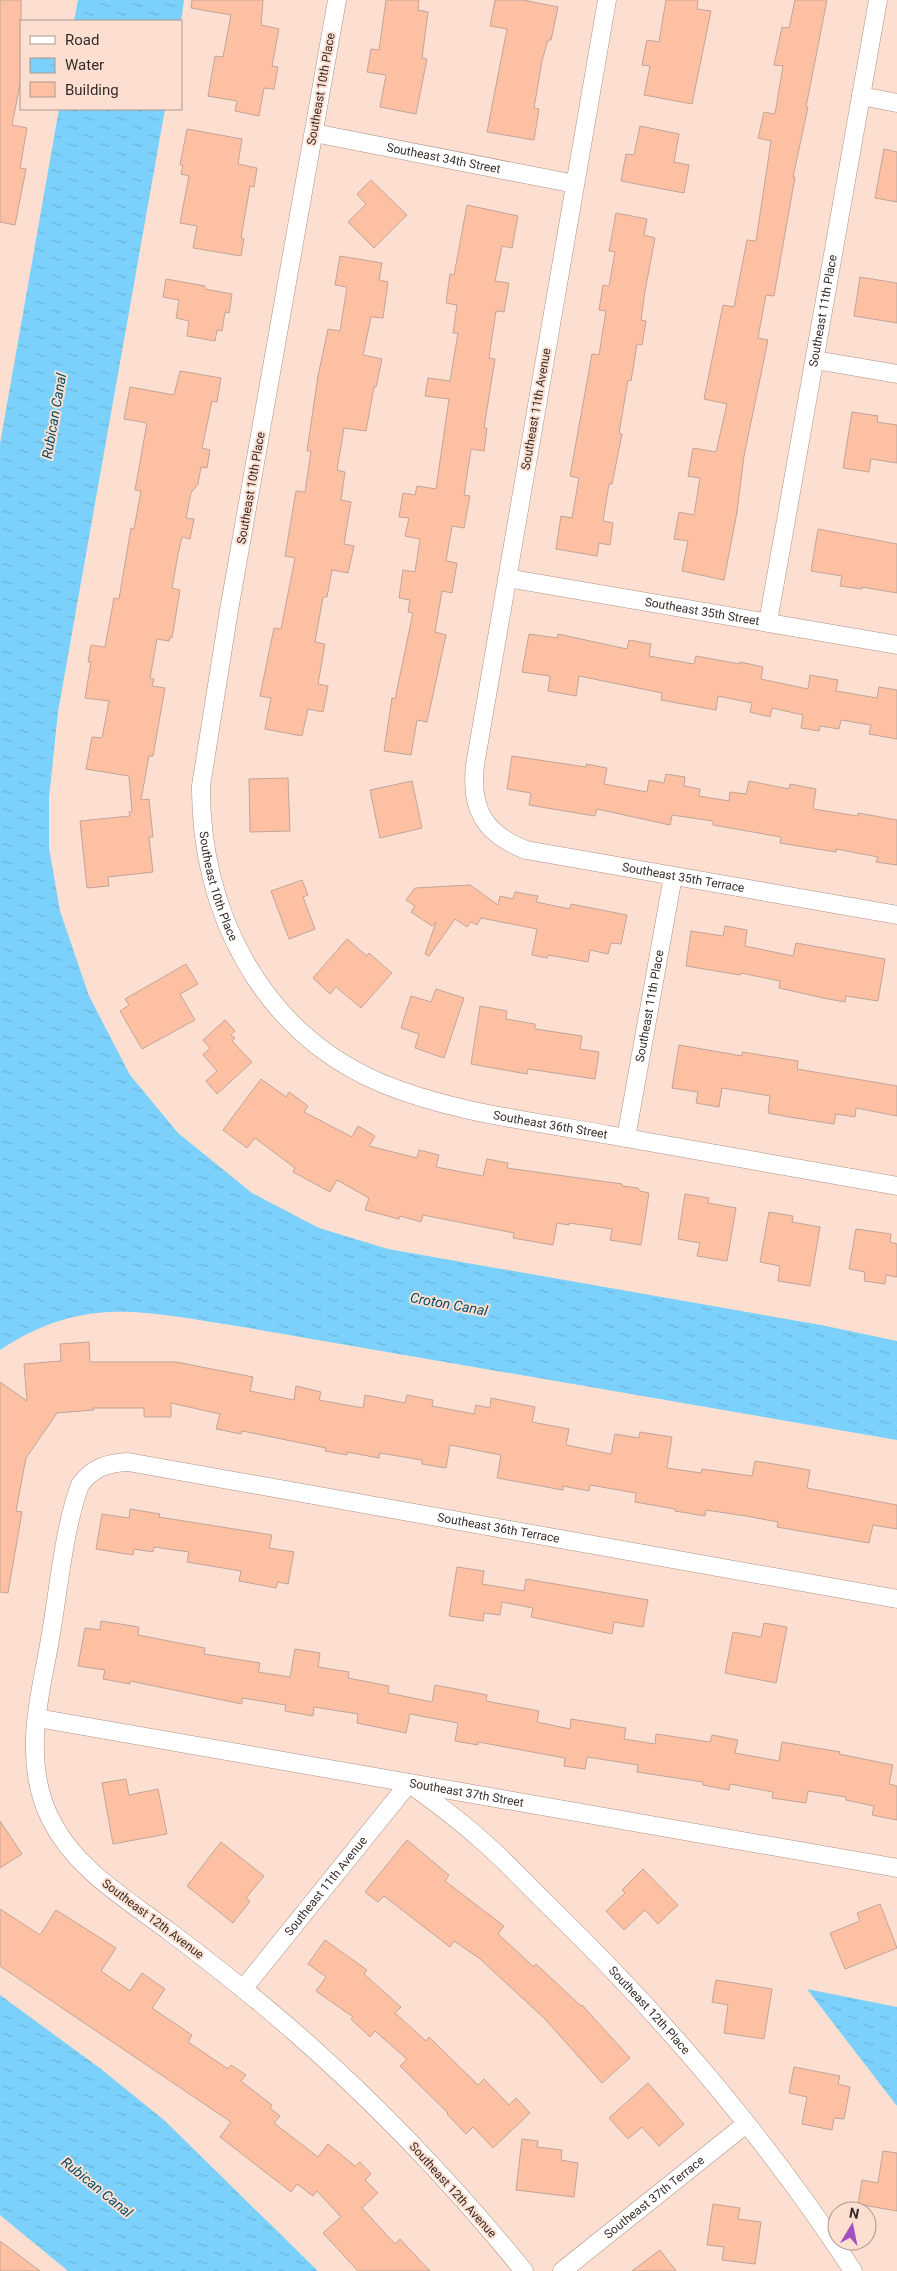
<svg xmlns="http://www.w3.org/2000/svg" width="897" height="2271" viewBox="0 0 897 2271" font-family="Roboto,sans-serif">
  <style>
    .water { fill: url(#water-ripples) }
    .building { fill: #fec0a3; stroke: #c0a599 }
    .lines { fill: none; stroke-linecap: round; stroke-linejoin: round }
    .street-casing { stroke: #ad9286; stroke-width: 19 }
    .street { stroke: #fff; stroke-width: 18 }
    .labels { text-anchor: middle; stroke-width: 4; stroke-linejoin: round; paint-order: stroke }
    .street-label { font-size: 12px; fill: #372d28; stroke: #fcdfd1 }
    .water-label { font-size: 14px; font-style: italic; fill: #014e69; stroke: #fcdfd1 }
  </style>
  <defs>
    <pattern id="water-ripples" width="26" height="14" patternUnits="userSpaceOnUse" patternTransform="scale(1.25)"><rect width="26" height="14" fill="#7bd1fb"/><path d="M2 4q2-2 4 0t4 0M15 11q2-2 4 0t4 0" fill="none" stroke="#6bb4d7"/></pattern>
  </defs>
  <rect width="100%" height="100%" fill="#fcdfd1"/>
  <!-- water -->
  <path class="water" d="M78 0H184L181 21H74Z
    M59 109H165L58 712 49 798V848L60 911 89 996 130 1075 178 1133 252 1193 319 1228 388 1249 821 1325 897 1341V1440L243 1327C147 1313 87 1293 0 1350V444Z
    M807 1989 897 2007V2106Z
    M0 1995 101 2069 164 2120 318 2271H68L0 2215Z"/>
  <!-- building -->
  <path class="building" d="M0 0H21V79L12 125 27 128 20 168 26 169 15 225 0 222Z
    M192 0H263L261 25 279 29 272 66 278 67 274 89 264 88 259 116 235 111 237 101 208 96 215 56 223 57 231 15 191 8Z
    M386 0H419L418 10 428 12 422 58 427 59 416 114 380 107 386 75 367 72 371 49 379 50Z
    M495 0H523L558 7 551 40H548L542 61 534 108 539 109 534 140 487 132 507 29 490 26Z
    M666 0H698L697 9 711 11 692 104 644 95 650 66 642 65 647 40 659 42Z
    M795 0H827L806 107H808L793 177H795L774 296 766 295 758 338 768 340 744 456 737 512 724 580 682 571 688 541 674 539 679 512 694 515 700 478 688 476 693 448 716 452 727 404 704 399 723 305 734 307 747 240 756 241 771 141 758 138 764 112 775 114 783 66 774 65 782 27 789 28Z
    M640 126 679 134 674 162 689 165 684 193 621 181 626 154 634 155Z
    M187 129 242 139 238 164 257 168 254 187 250 186 241 238 244 239 241 256 193 248 197 226 180 223 189 176 181 174 183 165H180Z
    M884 149 897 152V202L875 198Z
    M371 180 407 215 374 248 348 222 366 204 357 194Z
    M467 205 518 216 512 248 502 246 495 281 509 283 504 312 496 311 489 358 495 359 484 428H487L484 451 471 449 464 495 470 496 464 528 452 526 446 561 457 563 452 593 442 591 435 632 446 635 427 722 417 720 411 755 384 751 392 698 395 699 413 613 408 612 410 600 399 598 403 570 415 572 420 539 405 536 409 518 399 517 403 493 415 495 417 486 436 489 449 399 425 396 428 378 450 381 458 333H453L457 305 446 303 450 274 454 275Z
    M616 213 647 219 644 235 655 238 645 291 641 320 646 321 642 345 637 344 631 381 628 380 619 433 622 434 612 484H609L603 521 613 523 610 545 599 543 597 556 556 549 561 516 572 518 579 478 570 476 592 354 599 355 606 311 599 310 603 285 609 286 615 252 609 251Z
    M340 256 382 263 379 280 388 282 383 318 371 317 363 355 382 359 376 387H374L366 431 344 428 337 470 345 472 341 500 351 502 344 544 354 546 348 573 332 570 327 597H323L315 642 325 644 318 684 328 686 323 712 308 709 302 736 265 729 271 698 260 696 274 628 281 629 295 558 285 556 296 491 305 492 311 451H307L318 376 328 329 340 331 347 287 335 285Z
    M860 277 897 283V323L854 316Z
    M166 279 205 286V289L232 294 229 313 225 312 222 331 217 330 215 341 187 336 189 321 176 318 179 300 163 297Z
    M180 371 221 378 217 402 212 401 202 448 210 450 207 468 201 467 198 484 191 493 186 518 194 519 190 539 182 537 178 554 172 588 180 590 172 638 170 637 169 641 157 639 150 678 154 679 152 686 165 688 153 756H149L141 800 149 799 153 837H149L153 872 108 877 109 886 87 888 80 821 130 816 129 812 132 811 129 776 86 769 92 737 102 738 109 701 85 698 91 662H88L91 645 105 647 114 598 119 599 131 528 134 529 141 491 135 490 147 423 124 419 130 387 174 395Z
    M852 412 878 416 877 422 897 425V463L871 459 869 472 843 468Z
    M818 529 897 544V593L862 587V589L840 586 842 576 811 571Z
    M529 634 557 638 558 634 627 649 629 640 651 644 649 656 694 664 696 656 740 664V662L763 667 761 679 808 689 810 675 838 680 836 691 877 698 879 687 897 690V739L869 734 871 725 841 720 839 729 820 726 819 731 801 728 803 715 772 708 770 717 750 712 752 703 718 696 716 710 661 700 662 693 579 676 576 696 548 691 550 676 522 672Z
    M512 756 586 767V764L607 768 604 784 647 792 649 780 664 783 666 774 685 777 684 786 700 789 699 796 729 801 730 792 746 794 749 781 789 789 790 784 816 789 813 809 858 816V813L897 820V865L876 862 878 857 836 849V852L780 843 781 837 713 825V821L672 815 670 825 597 809 595 816 529 805 531 793 507 789Z
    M288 778 290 831 250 832 249 779Z
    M412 781 422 828 380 838 370 790Z
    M302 880 308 895 303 897 315 929 289 939 271 891Z
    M470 885 498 905 500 896 513 899 515 892 538 896 536 902 570 909 571 904 627 915 621 944 611 943 608 954 590 950 588 962 548 955 547 958 532 955 537 929 481 918 477 925 471 922 467 927 455 919 429 956 425 954 436 922 432 926 411 912 415 906 406 900 415 888Z
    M725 926 747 930 745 946 793 956 796 943 885 959 878 1001 846 996 845 1002 828 999 779 988 780 981 741 973 740 975 686 966 691 931 723 936Z
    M347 939 367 956 369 953 392 973 361 1008 336 987 330 994 313 978Z
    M186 964 198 984 180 994 195 1020 142 1049 120 1011 129 1005 125 999Z
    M436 989 464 998 444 1058 415 1048 419 1034 401 1028 411 996 431 1002Z
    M480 1006 507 1011 506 1019 535 1024V1029L582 1036 580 1049 599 1052 595 1079 528 1069 527 1074 471 1064Z
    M225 1020 235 1031 231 1035 235 1038 232 1041 252 1062 217 1094 206 1081 217 1071 203 1055 210 1048 203 1040Z
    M679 1045 742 1056V1052L798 1061 797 1069 897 1086V1116L856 1108 855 1117 836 1114 834 1124 789 1117 768 1113 770 1096 722 1088 719 1107 696 1103 698 1092 672 1088Z
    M261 1079 286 1097 289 1092 308 1106 304 1112 352 1137 358 1126 375 1136 369 1146 417 1158 419 1150 439 1155 436 1167 483 1176 487 1159 508 1163 507 1168 622 1184V1186L638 1188 640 1191 649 1193 641 1245 610 1240 612 1229 569 1223V1225L557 1223 553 1245 513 1238 514 1233 423 1215 421 1222 400 1216 399 1219 365 1210 369 1198 337 1180 330 1192 293 1172 295 1168 255 1138 247 1148 223 1130Z
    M685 1194 709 1198 708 1203 736 1208 727 1261 697 1256 700 1243 678 1239Z
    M769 1212 793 1216 792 1222 820 1227 810 1286 778 1281 780 1266 760 1262Z
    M856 1229 891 1234 890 1242 897 1244V1277L886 1275 885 1284 864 1281 865 1272 849 1269Z
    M89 1342 90 1362H176L253 1377 250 1391 294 1400 296 1386 321 1392 319 1400 363 1408 365 1395 405 1403 407 1395 433 1400 432 1406 474 1414 476 1405 490 1408 491 1398 535 1407 532 1422 569 1429 566 1445 611 1454 615 1434 639 1438 640 1432 672 1437 667 1468 701 1473 702 1469 752 1476 755 1461 810 1470 807 1488 897 1505V1529L873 1525 869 1543 777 1527 778 1522 746 1516 706 1510 705 1516 675 1511V1509L635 1502 636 1493 590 1485 589 1491 563 1486V1490L497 1478 501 1455 450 1445 446 1468 422 1464V1460L380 1453 379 1458 347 1452V1455L325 1451 326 1448 242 1431 241 1434 216 1429 220 1414 171 1403V1417H144V1408H93L94 1410 57 1413 26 1458 16 1511 22 1512 8 1593 0 1592V1382L27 1401 24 1364 61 1361 60 1344Z
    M130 1509 160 1514 159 1517 272 1535 269 1548 294 1552 288 1584 278 1582 276 1588 239 1581 241 1571 187 1562 189 1552 154 1547 153 1552 134 1549 133 1555 96 1549 102 1514 129 1518Z
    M457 1567 484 1571 482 1584 524 1591 526 1579 648 1600 643 1627 614 1622 612 1634 531 1617 533 1608 502 1602 500 1615 484 1613 483 1621 449 1616Z
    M101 1621 139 1627 138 1635 205 1648 204 1654 260 1663 258 1672 290 1677 295 1649 320 1653 318 1667 349 1672 348 1678 389 1686 388 1693 432 1702 435 1685 487 1695 486 1701 539 1711 537 1722 570 1729 571 1719 626 1728 624 1739 655 1744 656 1734 710 1742 712 1735 738 1740 735 1753 779 1761 782 1742 840 1752 839 1754 893 1765 889 1784 897 1786V1820L872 1815 874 1806 846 1800V1797L808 1791 806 1803 772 1798 773 1792 730 1784 729 1790 703 1785V1782L637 1772 638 1765 587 1757 585 1769 564 1766 565 1758 478 1742V1745L455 1741 458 1723 410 1714 406 1733 357 1723 358 1714 314 1707 313 1716 285 1711 286 1705 242 1698V1704L130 1681V1684L103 1679 105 1670 78 1666 85 1628 100 1630Z
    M764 1623 787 1627 776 1683 725 1673 733 1632 761 1637Z
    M126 1779 129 1795 158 1789 167 1834 113 1844 102 1783Z
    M0 1821 22 1854 0 1868Z
    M407 1840 449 1875 445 1881 504 1926 498 1934 534 1967 536 1964 581 2006 582 2005 630 2058 602 2083 545 2019 479 1958 454 1941 450 1947 384 1896 378 1902 365 1892Z
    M221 1842 264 1876 246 1898 250 1901 233 1923 187 1886Z
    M643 1869 678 1905 658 1924 645 1910 624 1930 606 1911 625 1893 622 1890Z
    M880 1904 897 1948 845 1969 830 1933 860 1921 857 1913Z
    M0 1909 40 1935 56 1910 116 1948 101 1971 130 1991 142 1973 165 1989 152 2008 192 2035 188 2042 228 2069 231 2065 246 2075 241 2081 272 2105 270 2108 280 2116 274 2123 318 2157 328 2144 355 2166 360 2162 371 2174 365 2180 378 2193 362 2208 395 2244 400 2239 430 2271H358L323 2233 341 2217 317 2191 313 2196 297 2184 291 2192 220 2137 231 2122 0 1966Z
    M325 1940 367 1970 364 1974 401 2007 395 2013 426 2041 429 2037 478 2085 484 2079 509 2105 516 2098 530 2113 493 2148 473 2127 466 2134 447 2114 448 2113 400 2066 407 2059 375 2031 370 2037 351 2019 353 2017 316 1991 326 1977 308 1964Z
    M716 1980 772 1989 764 2039 724 2033 728 2005 712 2002Z
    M794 2067 840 2076 838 2084 850 2087 844 2119 834 2118 832 2130 802 2124 807 2097 789 2093Z
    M648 2083 684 2124 659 2146 642 2127 628 2139 609 2118Z
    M522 2139 538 2141 537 2147 562 2150 561 2160 578 2163 574 2197 516 2190Z
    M883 2151 897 2153V2211L858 2204 862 2180 878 2183Z
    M713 2204 740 2208 738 2219 761 2222 755 2264 722 2260 724 2247 707 2245Z
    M0 2241 40 2271H0Z
    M660 2250 676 2271H632Z"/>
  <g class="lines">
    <!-- street casing -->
    <g class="street-casing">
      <g id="street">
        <path id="s1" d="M337 0 229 610 201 786C200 911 261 1032 381 1083 453 1113 533 1121 609 1135 705 1152 801 1169 897 1186"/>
        <path id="s2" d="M607 0 475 765C470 810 485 834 526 850L897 915"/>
        <path d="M861 96 897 103"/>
        <path id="s3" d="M314 133 575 184"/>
        <path d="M815 360 897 374"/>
        <path id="s4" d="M507 578 897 645"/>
        <path id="s5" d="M768 622 878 0"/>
        <path id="s6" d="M626 1138 673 876"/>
        <path id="s7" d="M37 1718 897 1868"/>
        <path id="s8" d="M243 1989 409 1783C433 1801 458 1819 480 1839 505 1860 527 1885 551 1908 663 2017 767 2139 853 2271"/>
        <path id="s9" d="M524 2271C454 2185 375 2102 291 2029 252 1995 211 1963 170 1932 127 1899 76 1870 51 1820 38 1795 34 1764 35 1737 36 1702 46 1667 51 1633 59 1587 64 1528 80 1485 92 1468 107 1463 128 1462L897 1599"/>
        <path id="s10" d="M562 2271 746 2124"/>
      </g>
    </g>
    <!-- street -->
    <use href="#street" class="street"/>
  </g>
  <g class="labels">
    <!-- street labels -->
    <g class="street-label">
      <text transform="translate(321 89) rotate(-80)" y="4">Southeast 10th Place</text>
      <text dy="4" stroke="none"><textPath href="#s3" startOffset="132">Southeast 34th Street</textPath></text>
      <text dy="4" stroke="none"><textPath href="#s5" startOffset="316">Southeast 11th Place</textPath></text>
      <text transform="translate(536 409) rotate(-80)" y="4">Southeast 11th Avenue</text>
      <text transform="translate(251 488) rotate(-80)" y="4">Southeast 10th Place</text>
      <text dy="4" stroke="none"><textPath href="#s4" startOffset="198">Southeast 35th Street</textPath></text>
      <text dy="4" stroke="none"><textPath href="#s2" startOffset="1045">Southeast 35th Terrace</textPath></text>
      <text dy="4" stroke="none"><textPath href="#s1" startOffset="900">Southeast 10th Place</textPath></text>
      <text dy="4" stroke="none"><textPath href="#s6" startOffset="134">Southeast 11th Place</textPath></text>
      <text dy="4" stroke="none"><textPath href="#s1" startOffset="1341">Southeast 36th Street</textPath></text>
      <text dy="4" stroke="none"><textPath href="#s9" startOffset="1430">Southeast 36th Terrace</textPath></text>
      <text dy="4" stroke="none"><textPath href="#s7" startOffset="436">Southeast 37th Street</textPath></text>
      <text dy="4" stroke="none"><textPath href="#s8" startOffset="132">Southeast 11th Avenue</textPath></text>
      <text transform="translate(153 1919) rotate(37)" y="4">Southeast 12th Avenue</text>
      <text dy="4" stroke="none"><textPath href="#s8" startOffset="596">Southeast 12th Place</textPath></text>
      <text transform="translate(453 2190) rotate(48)" y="4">Southeast 12th Avenue</text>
      <text dy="4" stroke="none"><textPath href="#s10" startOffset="118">Southeast 37th Terrace</textPath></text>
    </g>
    <!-- water labels -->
    <g class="water-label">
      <text transform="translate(54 416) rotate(-80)" y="5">Rubican Canal</text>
      <text transform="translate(449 1304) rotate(10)" y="5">Croton Canal</text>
      <text transform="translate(97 2187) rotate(39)" y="5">Rubican Canal</text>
    </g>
  </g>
  <!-- legend -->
  <rect x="20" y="20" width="162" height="90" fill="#fcdfd1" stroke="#ad988d"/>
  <rect x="30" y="36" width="25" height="8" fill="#ffffff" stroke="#ad988d"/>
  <text x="65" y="45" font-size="15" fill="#372d28">Road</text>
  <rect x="30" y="58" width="25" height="15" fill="url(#water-ripples)" stroke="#ad988d"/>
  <text x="65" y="70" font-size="15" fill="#372d28">Water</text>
  <rect x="30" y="82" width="25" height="15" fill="#fec0a3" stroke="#ad988d"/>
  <text x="65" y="95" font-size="15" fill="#372d28">Building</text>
  <!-- north arrow -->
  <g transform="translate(852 2226) rotate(10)"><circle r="24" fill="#fcdfd1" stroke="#ad988d"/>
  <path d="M0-4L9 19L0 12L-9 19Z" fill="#a150c0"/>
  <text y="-8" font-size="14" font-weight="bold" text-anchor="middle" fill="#372d28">N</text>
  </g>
</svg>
